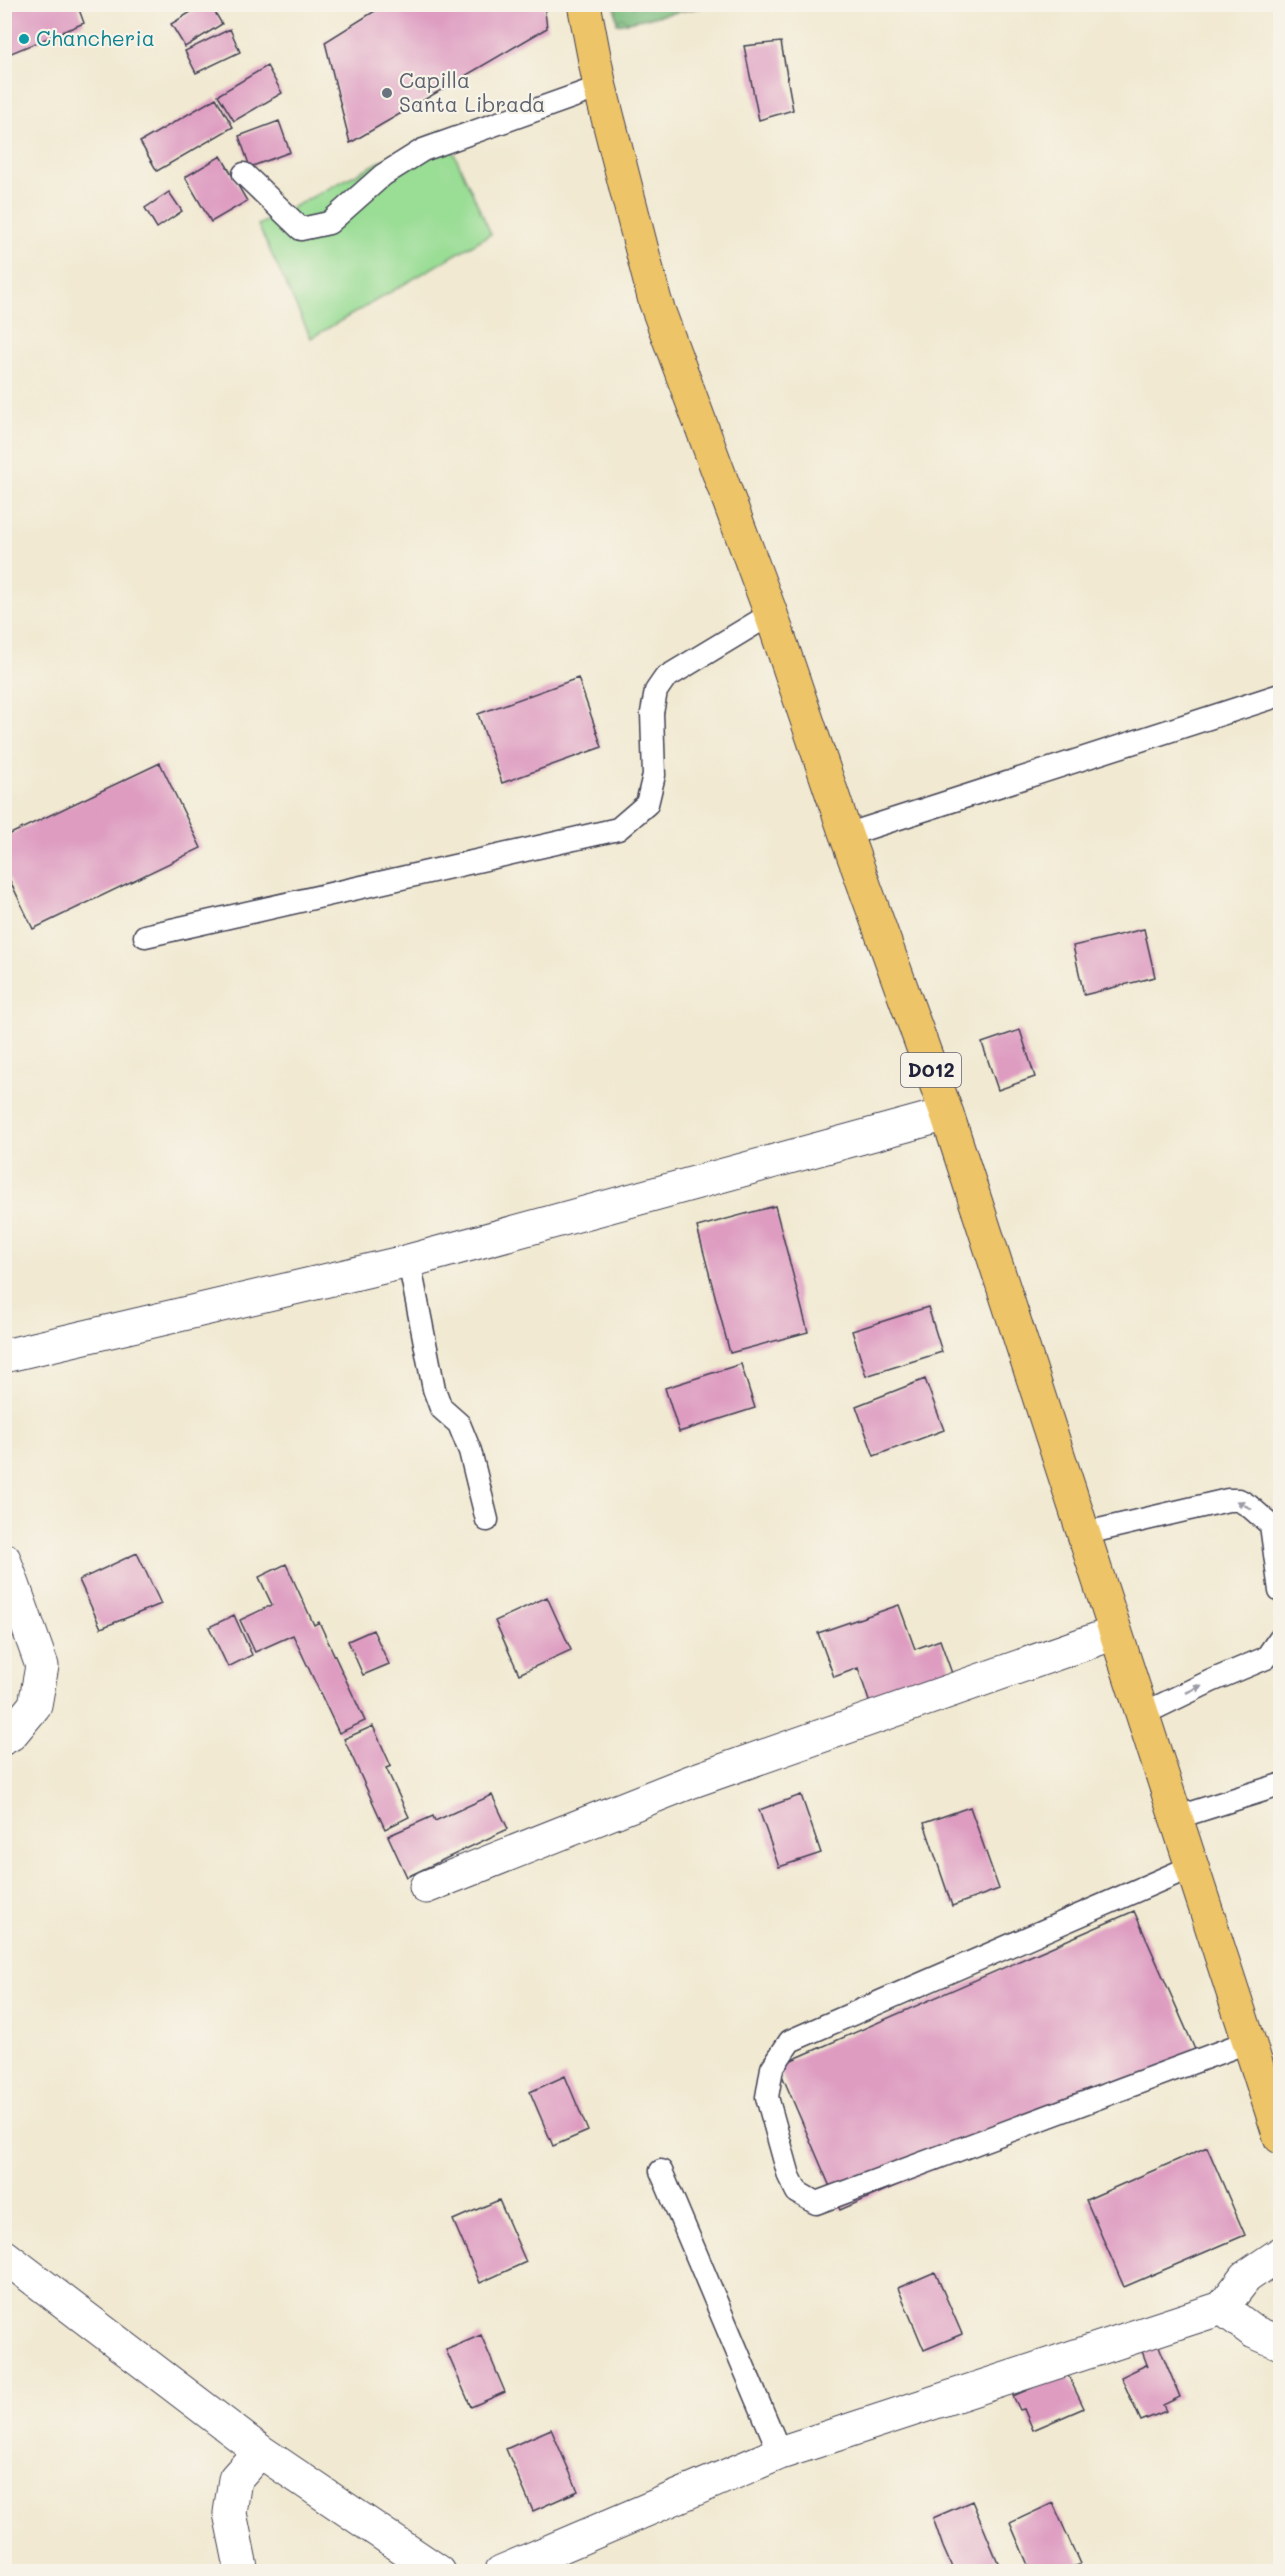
<svg xmlns="http://www.w3.org/2000/svg" width="1285" height="2576" viewBox="0 0 1285 2576" font-family="Mali,sans-serif">
  <style>
    .forest { fill: url(#forest-crowns); stroke: #4e6f5c; stroke-width: 1.5 }
    .garden { fill: #9add95; stroke: #5e8068; stroke-width: 1.5 }
    .building { fill: #de9cc1 }
    .lines { fill: none; stroke-linecap: round; stroke-linejoin: round }
    .service-casing { stroke: #414052; stroke-width: 25 }
    .minor-casing { stroke: #414052; stroke-width: 35 }
    .primary-casing { stroke: #414052; stroke-width: 35 }
    .service { stroke: #fff; stroke-width: 22 }
    .minor { stroke: #fff; stroke-width: 33 }
    .primary { stroke: #eec469; stroke-width: 33 }
    .oneway { fill: #9c9ca7 }
    .culture-dot { fill: #0f9aa8; stroke: #f7f3e8; stroke-width: 2 }
    .worship-dot { fill: #6b7280; stroke: #f7f3e8; stroke-width: 2 }
    .labels { text-anchor: middle; stroke-width: 4.5; stroke-linejoin: round; paint-order: stroke }
    .shield { fill: #f7f3e8; stroke: #62616f; stroke-width: 1.5 }
    .shield-label { font-size: 20px; font-weight: bold; fill: #22223b }
    .culture-label { font-size: 21px; fill: #0d838f; stroke: #f7f3e8; text-anchor: start }
    .worship-label { font-size: 21px; fill: #5b616d; stroke: #f7f3e8; text-anchor: start }
  </style>
  <defs>
    <pattern id="forest-crowns" width="20" height="18" patternUnits="userSpaceOnUse" patternTransform="scale(1.5)"><rect width="20" height="18" fill="#7bbc7e"/><path d="M2 6a3 3 0 1 1 6 0M12 15a3 3 0 1 1 6 0" fill="none" stroke="#649868"/></pattern>
  </defs>
  <rect width="100%" height="100%" fill="#f7f3e8"/>
  <filter id="ink" filterUnits="userSpaceOnUse"><feTurbulence type="fractalNoise" baseFrequency=".0167" numOctaves="2"/><feDisplacementMap in="SourceGraphic" scale="12" xChannelSelector="R" yChannelSelector="G"/><feConvolveMatrix kernelMatrix="1 2 1 2 8 2 1 2 1" color-interpolation-filters="sRGB"/></filter>
  <filter id="wash" filterUnits="userSpaceOnUse"><feTurbulence type="fractalNoise" baseFrequency=".008" numOctaves="4" result="noise"/><feDisplacementMap in="SourceGraphic" scale="24" xChannelSelector="R" yChannelSelector="G"/><feGaussianBlur stdDeviation="1.35" result="paint"/><feColorMatrix in="noise" values="0 0 0 0 0 0 0 0 0 0 0 0 0 0 0 0 0 1.4 0 .05"/><feComposite in="paint" operator="in"/></filter>
  <g filter="url(#wash)">
    <rect width="100%" height="100%" fill="#f1e9d1"/>
    <!-- forest -->
    <path class="forest" d="M615 4H713V5L617 24Z"/>
    <!-- garden -->
    <path class="garden" d="M443 129 491 234 311 338 258 225Z"/>
    <g id="blocks">
      <!-- building -->
      <path class="building" d="M4 4H77L84 23 4 56Z
        M204 4H210L222 24 185 47 171 24Z
        M386 4H544L547 28 350 143 325 42Z
        M230 29 240 52 196 73 185 51Z
        M781 42 793 110 759 120 744 46Z
        M267 66 282 93 234 121 218 95Z
        M216 98 233 127 157 171 140 142Z
        M279 121 290 152 250 167 239 136Z
        M221 156 247 201 211 222 185 177Z
        M169 192 182 211 157 228 145 208Z
        M578 678 602 747 502 783 478 714Z
        M160 763 201 848 33 929 4 868V837Z
        M1144 929 1155 977 1084 995 1073 946Z
        M1020 1030 1035 1077 998 1090 982 1043Z
        M775 1206 808 1332 730 1353 697 1227Z
        M928 1307 942 1352 866 1376 852 1331Z
        M741 1364 755 1408 679 1432 665 1388Z
        M925 1379 944 1430 874 1456 856 1406Z
        M137 1553 161 1604 101 1628 79 1580Z
        M286 1564 314 1625 319 1622 365 1721 339 1733 293 1635 255 1652 240 1620 272 1605 259 1577Z
        M547 1597 571 1650 519 1674 495 1621Z
        M899 1605 915 1649 940 1640 954 1679 871 1707 858 1668 834 1677 818 1633Z
        M234 1615 252 1655 228 1667 209 1627Z
        M373 1630 389 1664 363 1675 348 1641Z
        M373 1726 391 1766 386 1768 409 1817 385 1829 344 1739Z
        M492 1795 508 1829 407 1877 388 1836 433 1816 435 1821Z
        M801 1795 821 1853 779 1867 759 1810Z
        M970 1807 999 1889 952 1906 924 1823Z
        M1134 1911 1197 2054 840 2210 778 2066Z
        M565 2076 588 2131 553 2146 530 2092Z
        M1207 2147 1245 2235 1124 2287 1086 2200Z
        M499 2200 526 2262 480 2283 453 2220Z
        M935 2272 962 2334 924 2350 898 2288Z
        M481 2335 505 2392 471 2407 446 2350Z
        M1156 2339 1180 2397 1163 2405 1166 2411 1141 2421 1121 2377 1146 2365 1148 2367 1140 2346Z
        M1067 2373 1084 2408 1033 2430 1024 2409 1020 2410 1013 2396Z
        M551 2429 578 2491 533 2511 506 2449Z
        M972 2501 984 2529 1002 2572H954L943 2547 933 2518Z
        M1053 2503 1080 2564 1061 2572H1031L1010 2523Z"/>
    </g>
  </g>
  <g filter="url(#ink)">
    <use href="#blocks" fill-opacity="0" stroke="#414052" stroke-width="1.5"/>
    <g class="lines">
      <!-- service casing -->
      <g class="service-casing">
        <path id="service" d="M244 174 301 229 329 223 383 175 423 150 600 87
          M846 835 1280 695
          M145 936 618 829 647 804 654 775 652 713 656 691 665 678 771 614
          M409 1261 434 1389 441 1408 459 1424 470 1451 487 1520
          M1082 1534 1228 1500H1239L1249 1506 1271 1525 1280 1591
          M1141 1715 1211 1681 1266 1658 1280 1638
          M1175 1818 1280 1785
          M1193 1866 790 2041 772 2068 767 2097 789 2176 797 2192 816 2203 1250 2041
          M661 2171 780 2453"/>
      </g>
      <!-- minor casing -->
      <g class="minor-casing">
        <path id="minor" d="M4 1356 409 1261 947 1114
          M4 1559 42 1666 35 1705 11 1734 4 1738
          M426 1887 690 1782 1115 1633
          M4 2256 260 2451 439 2572
          M1222 2308 1254 2332 1280 2343
          M242 2572 230 2513 235 2479 260 2451
          M501 2572 780 2453 1222 2308 1246 2277 1280 2254"/>
      </g>
      <!-- primary casing -->
      <g class="primary-casing">
        <path id="primary" d="M584 4 600 87 655 301 771 614 846 835 947 1114 1280 2137"/>
      </g>
      <!-- service -->
      <use href="#service" class="service"/>
      <!-- minor -->
      <use href="#minor" class="minor"/>
      <!-- primary -->
      <use href="#primary" class="primary"/>
    </g>
    <!-- one-way arrows -->
    <defs><path id="oneway-solid" d="M-6-.8H1V-3.2L6.5 0L1 3.2V.8H-6Z" transform="scale(1.5)"/></defs>
    <g class="oneway">
      <use href="#oneway-solid" transform="translate(1244 1505) rotate(-152)"/>
      <use href="#oneway-solid" transform="translate(1194 1689) rotate(-26)"/>
    </g>
  </g>
  <!-- markers -->
  <circle class="culture-dot" cx="24" cy="39" r="6"/>
  <circle class="worship-dot" cx="387" cy="93" r="6"/>
  <g class="labels">
    <!-- shield labels -->
    <rect class="shield" x="901" y="1053" width="60" height="34" rx="4.5"/>
    <g class="shield-label">
      <text x="931" y="1077">D012</text>
    </g>
    <!-- culture labels -->
    <g class="culture-label">
      <text x="36" y="46">Chancheria</text>
    </g>
    <!-- worship labels -->
    <g class="worship-label">
      <text x="399" y="88">Capilla<tspan x="399" dy="24">Santa Librada</tspan></text>
    </g>
  </g>
  <!-- margin -->
  <rect width="1285" height="2576" fill="none" stroke="#f7f3e8" stroke-width="24"/>
</svg>
